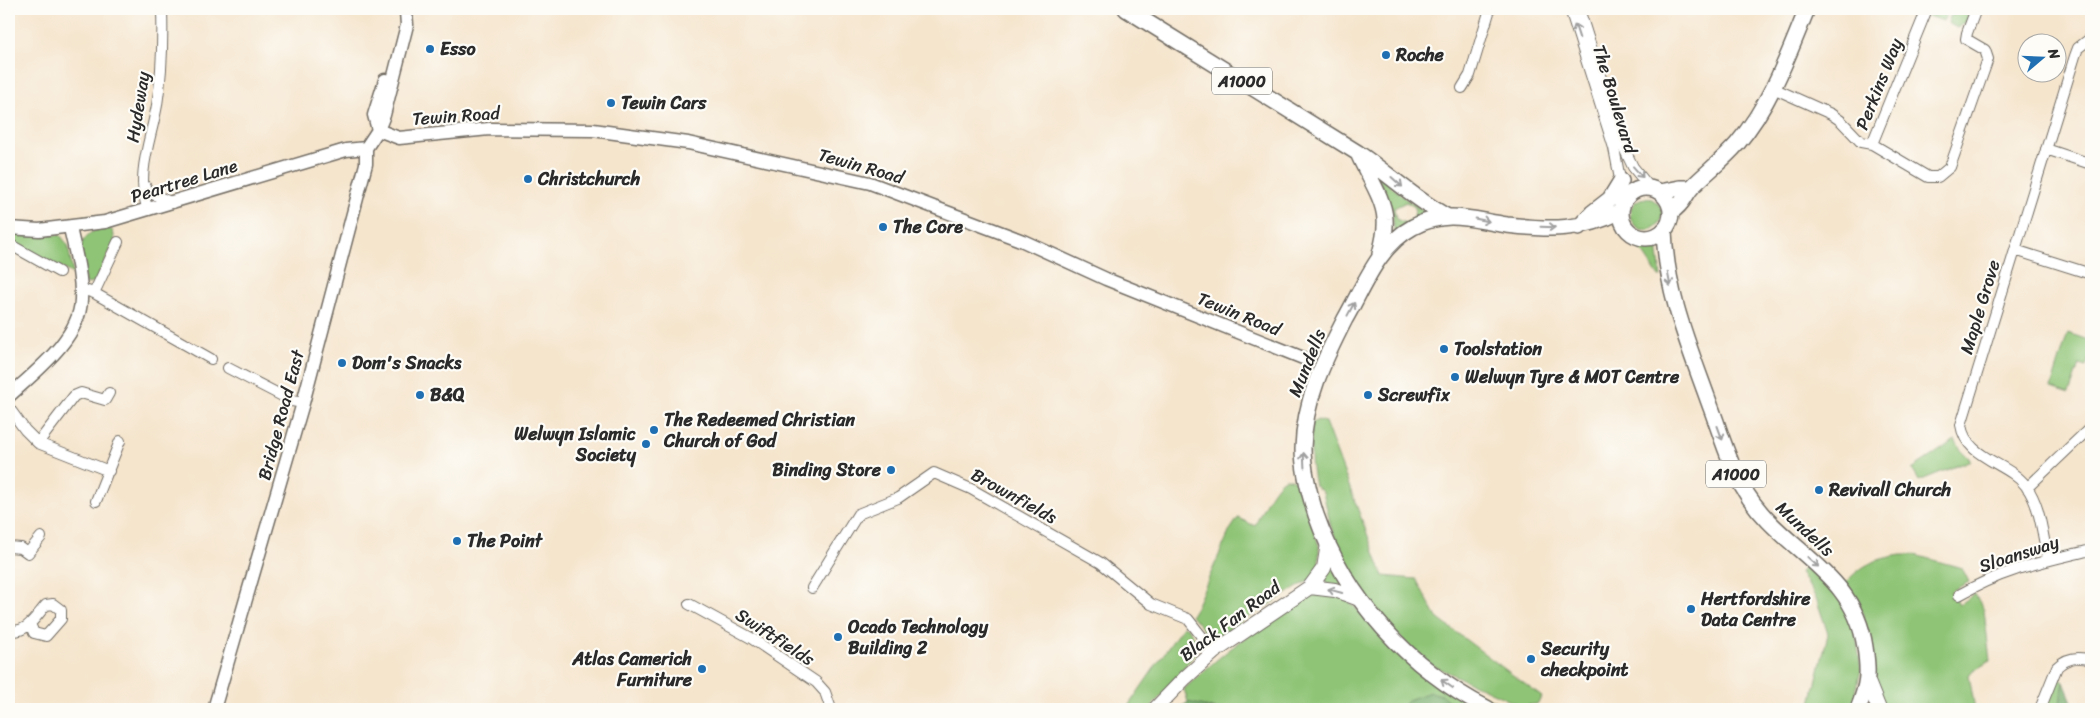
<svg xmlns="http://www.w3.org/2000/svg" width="2100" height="718" viewBox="0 0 2100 718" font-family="Sriracha,sans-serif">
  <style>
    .green { fill: #8fc476; stroke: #5d7850; fill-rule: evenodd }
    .forest { fill: #73aa67; stroke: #4f6a49 }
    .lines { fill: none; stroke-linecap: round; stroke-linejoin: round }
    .minor-casing { stroke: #726c64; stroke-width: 12 }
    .tertiary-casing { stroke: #726c64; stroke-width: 15 }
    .secondary-casing { stroke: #726c64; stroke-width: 16 }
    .primary-casing { stroke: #726c64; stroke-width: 18 }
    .minor { stroke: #fff; stroke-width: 10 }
    .tertiary { stroke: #fff; stroke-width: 12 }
    .secondary { stroke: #fff; stroke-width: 14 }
    .primary { stroke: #fff; stroke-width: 15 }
    .oneway { stroke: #a0a0a0 }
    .poi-dot { fill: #1f6fb2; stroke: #fdfcf7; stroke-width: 2 }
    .labels { text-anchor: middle; stroke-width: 4.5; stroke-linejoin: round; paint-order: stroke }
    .shield { fill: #fdfcf7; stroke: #6a6a68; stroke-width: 1 }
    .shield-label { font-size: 16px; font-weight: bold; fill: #2b2b2b }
    .poi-label { font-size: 18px; font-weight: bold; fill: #2b2b2b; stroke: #fdfcf7; text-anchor: start }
    .street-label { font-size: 18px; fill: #2b2b2b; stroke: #fdfcf7 }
  </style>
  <rect width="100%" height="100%" fill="#fdfcf7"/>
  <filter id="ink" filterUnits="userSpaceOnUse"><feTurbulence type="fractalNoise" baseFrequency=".02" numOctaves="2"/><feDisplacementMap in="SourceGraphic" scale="10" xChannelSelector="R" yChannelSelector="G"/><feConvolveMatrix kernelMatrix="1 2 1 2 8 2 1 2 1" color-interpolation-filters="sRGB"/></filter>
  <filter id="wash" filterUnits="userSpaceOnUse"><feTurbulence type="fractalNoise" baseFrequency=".0096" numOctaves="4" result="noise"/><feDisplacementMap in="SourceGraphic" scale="20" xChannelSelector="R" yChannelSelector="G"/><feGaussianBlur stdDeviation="1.12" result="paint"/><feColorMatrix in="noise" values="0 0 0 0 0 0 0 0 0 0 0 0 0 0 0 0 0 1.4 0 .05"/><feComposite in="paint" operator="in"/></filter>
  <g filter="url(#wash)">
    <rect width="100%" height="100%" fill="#f5e5cd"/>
    <!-- green -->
    <path class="green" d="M1931 9H1945L1946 15 1943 21 1928 16Z
      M1971 9 1966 22 1957 28 1948 23 1950 16 1954 15 1956 10Z
      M1379 174 1403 197 1429 214 1394 232 1392 209 1377 175ZM1406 202 1415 207 1414 218 1405 223 1396 219 1394 208Z
      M1630 214a16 16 0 1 1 32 0a16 16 0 1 1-32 0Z
      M107 227 113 231 115 241 95 282 88 284 85 282C81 255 72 234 107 227Z
      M9 233 60 235 68 245 73 274 9 240Z
      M1632 241 1641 244H1657L1661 277H1659L1641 250Z
      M2068 333 2091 341V353L2086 367 2079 365 2069 394 2051 388Z
      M1318 420 1325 422 1383 576 1416 579 1437 618 1542 697 1537 704 1521 706 1430 664 1393 631 1354 579 1344 560 1331 527 1323 492 1315 486C1310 464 1310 445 1312 423Z
      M1955 440 1961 450 1971 460 1919 481 1912 469Z
      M1286 478 1294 480 1300 486 1319 546V567L1311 579 1219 635 1206 633 1191 615 1196 607 1230 530 1238 518 1255 526C1261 513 1272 485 1286 478Z
      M1901 555H1915L1962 568 1969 582 1951 591 1959 605 1975 594 1984 610 1990 661 1973 671 1969 676 1975 709H1883L1876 688 1870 641 1863 615 1856 600 1845 583C1863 564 1875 559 1901 555Z
      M1808 564 1839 595 1855 627 1861 670 1852 709H1806L1811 703 1828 634 1816 598 1800 572Z
      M1330 568H1333L1343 584 1339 586 1323 583 1321 580Z
      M1321 594 1343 597 1361 613 1400 654 1477 709H1215L1188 702 1184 689C1203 672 1221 655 1241 641 1251 634 1262 629 1271 622 1288 611 1300 596 1321 594Z
      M1183 626 1188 628 1197 641 1195 654 1150 709H1126Z
      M2058 675 2064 682 2060 703 2062 709H2045Z
      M1469 689 1513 709H1501L1469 692Z"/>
    <!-- forest -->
    <path class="forest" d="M2064 682 2075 709H2062L2060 703Z
      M1430 692 1442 695 1455 707V709H1399L1408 700Z
      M1188 702 1212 708 1215 709H1179Z"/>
  </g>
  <g filter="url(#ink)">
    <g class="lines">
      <!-- minor casing -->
      <g class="minor-casing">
        <path id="minor" d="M1570 9 1614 148 1624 200
          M1579 9 1622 144 1633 167 1650 188
          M1462 88 1470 75 1490 9
          M1773 88 1831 114 1841 121 1861 142 1872 144 1928 177H1938L1950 167 1988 59 1985 50 1966 39 1967 33 1976 9
          M1872 144 1927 9
          M2046 149 2091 164
          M143 183 150 193 173 203
          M148 210C135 175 151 140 157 105 162 73 163 41 162 9
          M9 244 59 272
          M2015 250 2091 274
          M81 289 94 293 211 359
          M94 293 118 242
          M228 368 292 401 303 403
          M9 408 25 430 38 443 109 471
          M38 443 74 396 81 393 105 400 109 393
          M2027 488 2091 427
          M96 501 120 441
          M9 547 21 548 28 553 41 537
          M2048 559C2042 535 2041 506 2026 486 2008 462 1966 459 1961 425L2075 56 2078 48 2087 41
          M812 588 858 514 898 498 934 473 971 489 1101 563 1151 604 1188 619 1214 652
          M1959 595C2004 569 2042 562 2091 550
          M689 604 751 638 816 682 825 692 831 709
          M9 630C26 635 36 616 46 605L53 604 61 610V619L46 636 34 633 30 624
          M2040 709 2057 667C2067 657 2078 656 2091 660"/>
      </g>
      <!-- tertiary casing -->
      <g class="tertiary-casing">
        <path id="tertiary" d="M378 130 399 138 489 129 593 130 688 143 870 183 1023 241 1106 279 1308 360
          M378 130 374 115 385 80
          M9 228 39 230 105 222 346 150 366 148
          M9 396C35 372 80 338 81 300 82 276 75 251 70 228
          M214 709 303 403 366 164V148L378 130 384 115 407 25 406 11"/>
      </g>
      <!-- secondary casing -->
      <g class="secondary-casing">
        <path id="secondary" d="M1310 587 1335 590 1359 599
          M1868 682 1879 709
          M1155 709 1185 678 1214 652 1310 587 1324 568 1328 544"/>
      </g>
      <!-- primary casing -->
      <g class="primary-casing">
        <path id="primary" d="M1126 9 1358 153C1388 173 1414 199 1446 216
          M1358 153C1366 173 1384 198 1385 219 1386 231 1383 243 1380 254
          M1621 213a25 25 0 1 1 50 0a25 25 0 1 1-50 0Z
          M1660 192 1680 188H1690
          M1671 212C1685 203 1684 195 1693 186 1707 172 1724 159 1737 144 1770 105 1788 56 1807 9
          M1579 227 1592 213 1610 199 1621 181
          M1664 230C1666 293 1689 346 1710 405 1720 431 1728 461 1742 486 1778 551 1853 567 1865 647 1869 674 1868 684 1858 709
          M1488 709C1409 668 1346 600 1316 515 1309 493 1303 471 1303 448 1304 401 1324 360 1345 319 1364 286 1378 246 1413 227 1448 209 1472 220 1507 225 1550 230 1582 231 1621 211"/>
      </g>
      <!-- minor -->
      <use href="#minor" class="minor"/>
      <!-- tertiary -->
      <use href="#tertiary" class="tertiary"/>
      <!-- secondary -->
      <use href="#secondary" class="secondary"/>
      <!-- primary -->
      <use href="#primary" class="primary"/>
    </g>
    <!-- one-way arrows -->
    <defs><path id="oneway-shaft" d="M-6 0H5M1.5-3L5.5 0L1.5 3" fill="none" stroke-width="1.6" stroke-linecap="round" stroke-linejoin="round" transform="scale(1.25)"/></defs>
    <g class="oneway">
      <use href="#oneway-shaft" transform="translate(1577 31) rotate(-108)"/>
      <use href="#oneway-shaft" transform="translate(1638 172) rotate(48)"/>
      <use href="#oneway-shaft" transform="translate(1397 182) rotate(42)"/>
      <use href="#oneway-shaft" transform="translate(1482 220) rotate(11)"/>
      <use href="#oneway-shaft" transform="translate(1548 227) rotate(2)"/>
      <use href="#oneway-shaft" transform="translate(1669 279) rotate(79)"/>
      <use href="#oneway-shaft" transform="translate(1351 309) rotate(-62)"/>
      <use href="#oneway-shaft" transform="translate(1720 433) rotate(70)"/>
      <use href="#oneway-shaft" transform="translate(1304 460) rotate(-93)"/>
      <use href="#oneway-shaft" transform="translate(1813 562) rotate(42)"/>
      <use href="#oneway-shaft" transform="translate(1335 591) rotate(-165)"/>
      <use href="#oneway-shaft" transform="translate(1447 684) rotate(-145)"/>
    </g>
  </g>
  <!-- markers -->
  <g class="poi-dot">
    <circle cx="430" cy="49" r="5"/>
    <circle cx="1386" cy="55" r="5"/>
    <circle cx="611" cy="103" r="5"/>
    <circle cx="528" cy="179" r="5"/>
    <circle cx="883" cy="227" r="5"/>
    <circle cx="1444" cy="349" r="5"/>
    <circle cx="342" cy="363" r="5"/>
    <circle cx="1455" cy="377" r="5"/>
    <circle cx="420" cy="395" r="5"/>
    <circle cx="1368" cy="395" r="5"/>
    <circle cx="654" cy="430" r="5"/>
    <circle cx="646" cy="444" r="5"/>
    <circle cx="891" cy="470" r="5"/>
    <circle cx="1819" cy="490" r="5"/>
    <circle cx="457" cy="541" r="5"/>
    <circle cx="1691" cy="609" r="5"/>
    <circle cx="838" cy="637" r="5"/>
    <circle cx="1531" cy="659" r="5"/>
    <circle cx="702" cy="669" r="5"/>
  </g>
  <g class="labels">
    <!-- shield labels -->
    <g class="shield">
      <rect x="1212" y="67.5" width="60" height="27" rx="4"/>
      <rect x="1706" y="460.5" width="60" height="27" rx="4"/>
    </g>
    <g class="shield-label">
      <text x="1242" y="87">A1000</text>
      <text x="1736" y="480">A1000</text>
    </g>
    <!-- poi labels -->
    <g class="poi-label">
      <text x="440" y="55">Esso</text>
      <text x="1396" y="61">Roche</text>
      <text x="621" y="109">Tewin Cars</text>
      <text x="538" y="185">Christchurch</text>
      <text x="893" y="233">The Core</text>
      <text x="1454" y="355">Toolstation</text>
      <text x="352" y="369">Dom's Snacks</text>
      <text x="1465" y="383">Welwyn Tyre &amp; MOT Centre</text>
      <text x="430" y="401">B&amp;Q</text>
      <text x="1378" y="401">Screwfix</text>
      <text x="664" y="426">The Redeemed Christian<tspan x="664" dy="21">Church of God</tspan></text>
      <text x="636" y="440" text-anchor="end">Welwyn Islamic<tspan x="636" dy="21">Society</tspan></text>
      <text x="881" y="476" text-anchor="end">Binding Store</text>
      <text x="1829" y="496">Revivall Church</text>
      <text x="467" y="547">The Point</text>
      <text x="1701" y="605">Hertfordshire<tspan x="1701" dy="21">Data Centre</tspan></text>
      <text x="848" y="633">Ocado Technology<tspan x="848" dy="21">Building 2</tspan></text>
      <text x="1541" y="655">Security<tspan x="1541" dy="21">checkpoint</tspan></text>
      <text x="692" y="665" text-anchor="end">Atlas Camerich<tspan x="692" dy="21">Furniture</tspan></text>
    </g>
    <!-- street labels -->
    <g class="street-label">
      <text transform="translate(1879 84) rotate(-68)" y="6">Perkins Way</text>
      <text transform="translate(1615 99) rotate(73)" y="6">The Boulevard</text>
      <text transform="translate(138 107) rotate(-81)" y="6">Hydeway</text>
      <text transform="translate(456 116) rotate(-4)" y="6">Tewin Road</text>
      <text transform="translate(861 166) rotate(16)" y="6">Tewin Road</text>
      <text transform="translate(184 181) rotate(-17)" y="6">Peartree Lane</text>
      <text transform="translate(1980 307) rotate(-73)" y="6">Maple Grove</text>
      <text transform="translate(1239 314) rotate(22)" y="6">Tewin Road</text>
      <text transform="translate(1307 363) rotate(-68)" y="6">Mundells</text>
      <text transform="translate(281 415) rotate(-75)" y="6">Bridge Road East</text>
      <text transform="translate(1014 496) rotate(29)" y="6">Brownfields</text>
      <text transform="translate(1805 529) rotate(43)" y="6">Mundells</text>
      <text transform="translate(2019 554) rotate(-18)" y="6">Sloansway</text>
      <text transform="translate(1230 621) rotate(-37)" y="6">Black Fan Road</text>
      <text transform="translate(775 637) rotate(33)" y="6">Swiftfields</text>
    </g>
  </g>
  <!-- margin -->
  <rect width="2100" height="718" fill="none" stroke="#fdfcf7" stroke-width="30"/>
  <!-- north arrow -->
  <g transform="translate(2042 58) rotate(71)"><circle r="24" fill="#fdfcf7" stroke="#a9a8a5"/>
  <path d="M0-4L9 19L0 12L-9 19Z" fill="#1f6fb2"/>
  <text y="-8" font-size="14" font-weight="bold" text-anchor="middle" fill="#2b2b2b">N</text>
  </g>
</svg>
